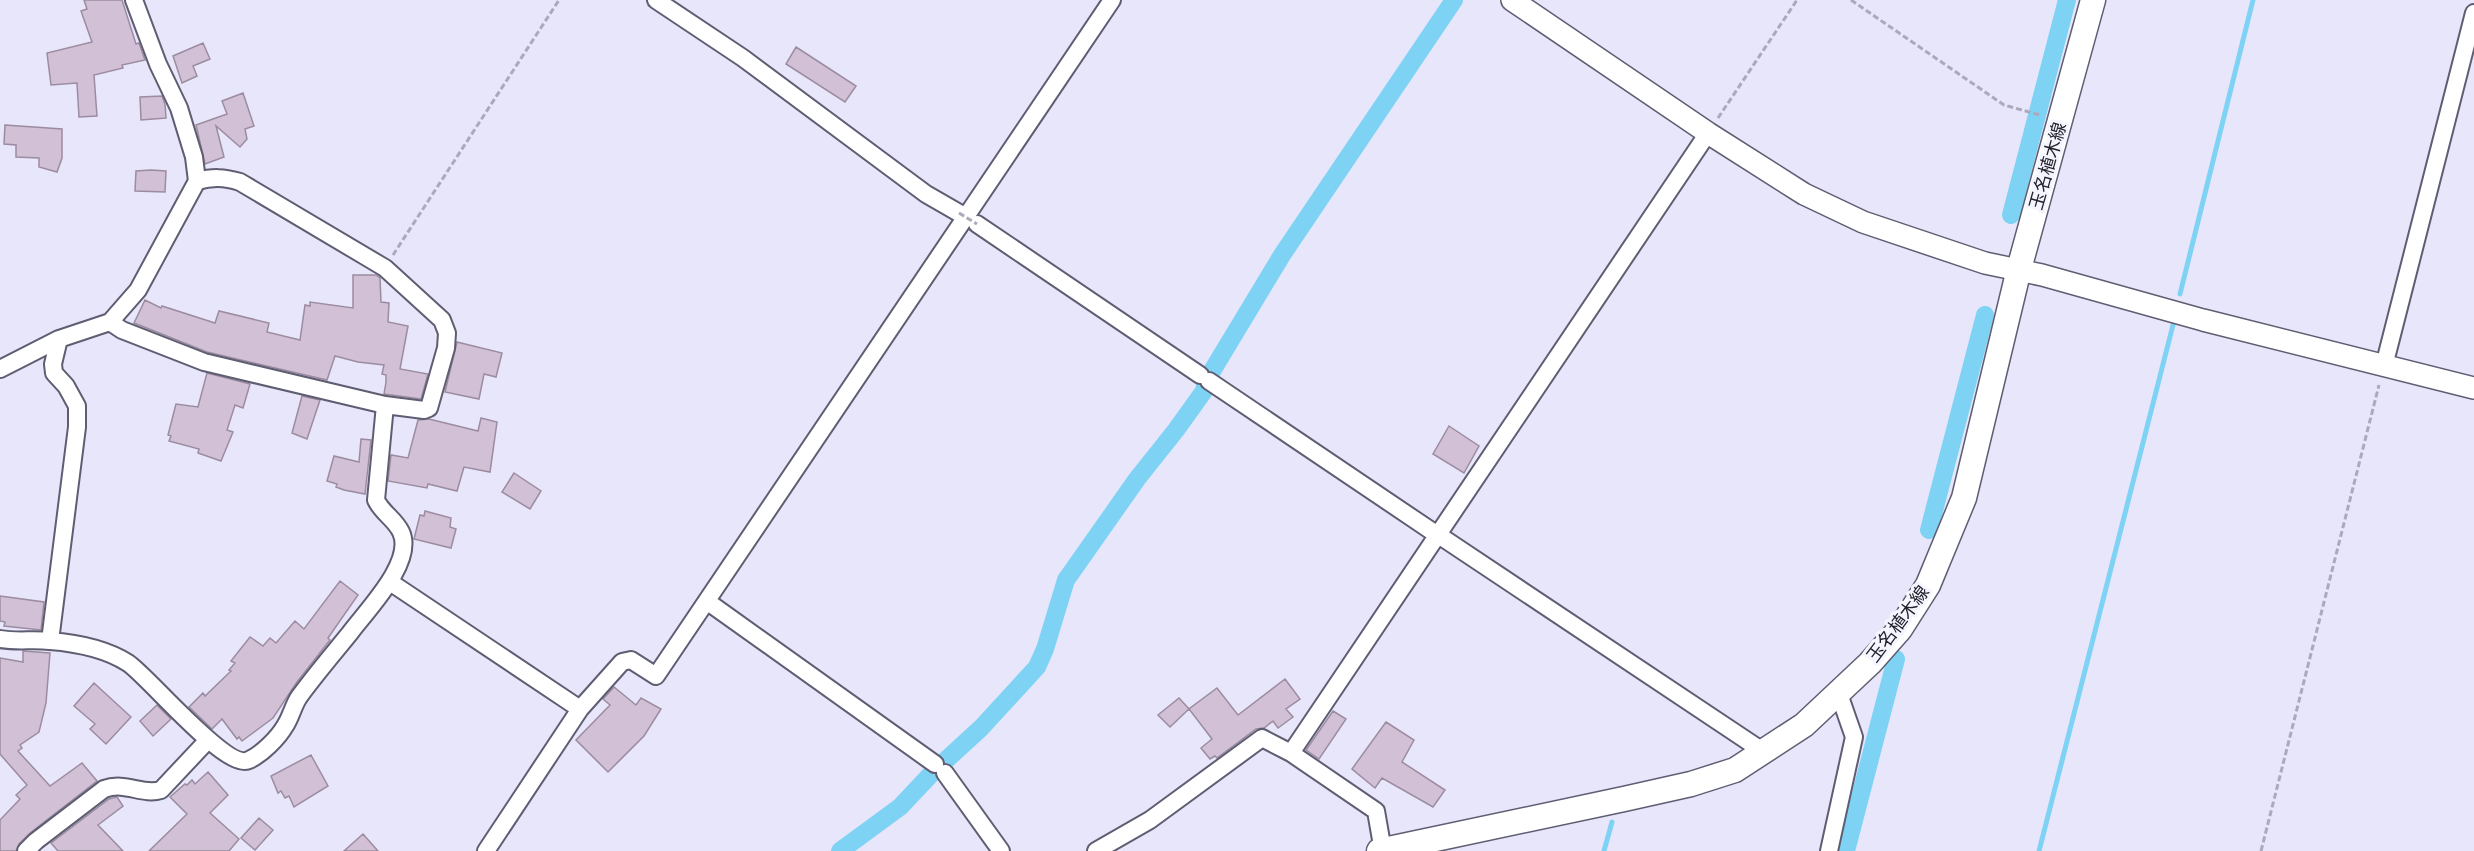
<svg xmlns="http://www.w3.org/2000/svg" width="2474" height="851" viewBox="0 0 2474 851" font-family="'Public Sans','Noto Sans JP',sans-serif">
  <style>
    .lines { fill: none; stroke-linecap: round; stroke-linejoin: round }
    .stream { stroke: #7ed3f5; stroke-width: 5 }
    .canal { stroke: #7ed3f5; stroke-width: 18 }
    .building { fill: #d2c1d6; stroke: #9c8ca0; stroke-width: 1.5 }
    .minor-casing { stroke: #5e5d72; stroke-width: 20 }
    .tertiary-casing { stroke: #5e5d72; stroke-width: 24 }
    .secondary-casing { stroke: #5e5d72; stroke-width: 27 }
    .path { stroke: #aba9ba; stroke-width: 3; stroke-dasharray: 6 3; stroke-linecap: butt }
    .minor { stroke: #fff; stroke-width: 16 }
    .tertiary { stroke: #fff; stroke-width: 21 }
    .secondary { stroke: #fff; stroke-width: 24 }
    .path-bridge { stroke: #aba9ba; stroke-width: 3; stroke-dasharray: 6 3; stroke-linecap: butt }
    .labels { text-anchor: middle; stroke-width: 6; stroke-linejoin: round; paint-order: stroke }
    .street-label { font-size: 18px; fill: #23222b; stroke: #f5f5ff }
  </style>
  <rect width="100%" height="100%" fill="#e8e6fb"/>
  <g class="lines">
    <!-- stream -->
    <path class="stream" d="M2180 294 2253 0
      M1604 851 1612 822
      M2039 851 2173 325"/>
    <!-- canal -->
    <path class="canal" d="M2011 215 2067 0
      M1929 530 1985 315
      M840 851 900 807 933 772 981 728 1037 667 1045 649 1066 580 1137 479 1176 430 1204 391 1206 381 1282 255 1454 0
      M1846 851 1896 659"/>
  </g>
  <!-- building -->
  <path class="building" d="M84 0H122L136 44 139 43 145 60 122 65 123 68 94 75 97 116 79 117 77 83 51 85 47 53 92 42 81 11 87 9Z
    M203 43 210 59 193 66 197 76 182 83 173 56Z
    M796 47 856 86 845 102 786 64Z
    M243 93 254 126 245 129 247 139 240 147 216 126 224 157 205 164 196 125 227 114 222 101Z
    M162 96 165 104 166 118 141 120 140 97Z
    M5 125 62 129V158L57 172 39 167V158L16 157V145L4 144Z
    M151 170 166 171 165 192 135 191 136 171Z
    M353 275H376L380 278 381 302 389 303 388 322 408 326 400 369 428 374 421 399 384 394 386 382V375L382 374 384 365 358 362 335 356 327 380 207 352 134 323 145 300 161 308 162 306 215 323 219 311 269 323 267 332 300 340 305 305 310 306V302L353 308Z
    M457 342 502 353 496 377 484 374 479 399 445 392Z
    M207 373 250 384 243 408 235 405 227 430 233 432 221 461 198 453 199 449 169 441 171 436 168 435 176 404 198 407Z
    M302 396 320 400 307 439 292 433Z
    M481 418 497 422 490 472 464 467 457 491 428 484 427 488 388 481 391 455 408 458 418 420 429 419 478 431Z
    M1449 426 1479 446 1464 473 1433 454Z
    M361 439 371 440 365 494 344 490 336 487 337 484 327 481 334 456 359 462Z
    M514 473 541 491 530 509 502 492Z
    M425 511 451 518 450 527 456 529 451 548 414 539 420 515 424 516Z
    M340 581 358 595 328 638 330 640 297 682 273 718 242 741 239 737 237 739 222 719 212 729 189 707 203 693 205 696 231 671 229 670 235 663 231 661 250 637 263 646 270 638 276 643 295 621 304 629Z
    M0 596 44 602 41 630 4 626 5 622 0 621Z
    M23 651 50 653 46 703 39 732 20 745 22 748 18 751 50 786 82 763 97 781 30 833 19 844 16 851H0V820L20 799 16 795 27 785 0 754V658L23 662Z
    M1285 679 1300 699 1286 709 1293 717 1278 728 1273 721 1264 728 1256 729 1217 758 1215 756 1210 759 1201 748 1212 739 1189 709 1217 688 1238 715Z
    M94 683 131 717 106 744 90 729 95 724 74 706Z
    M614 687 636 705 641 698 661 709 644 736 608 772 576 740 610 705 603 699Z
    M1179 698 1189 709 1170 727 1158 715Z
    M157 705 171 719 153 736 140 721Z
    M1333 711 1346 719 1319 759 1306 750Z
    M1386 722 1414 740 1402 762 1445 790 1433 807 1382 778 1375 788 1352 769Z
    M311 755 328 786 294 807 289 796 285 798 281 791 278 793 271 776Z
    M208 772 228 795 210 813 239 839 229 851H149L187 814 170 797 185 784 187 785 192 780 195 784Z
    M117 797 123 806 98 825 123 851H58L51 843 109 799Z
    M259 818 273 830 255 850 241 838Z
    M363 834 378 851H344Z"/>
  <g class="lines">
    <!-- minor casing -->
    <g class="minor-casing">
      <path id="minor" d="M656 0 743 58 926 194 959 213
        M197 181C212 177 224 177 240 182L385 268 442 320 447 333 446 348 429 408 424 410 385 405
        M977 224 1200 375
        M2384 366 2474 13
        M0 369 59 339 110 322 138 290 197 181 194 157 179 108 158 64 134 0
        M1209 381 1433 532
        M1440 536 1764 752
        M390 582 580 709
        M708 602 935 764
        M0 639C17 642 33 639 50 641 76 643 106 649 128 663 149 677 226 771 249 760 262 754 278 738 285 726 291 717 293 706 299 697 315 675 333 654 350 633 367 610 415 562 401 532 395 519 382 513 376 500L385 405 204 362 122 330 110 322
        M50 641 77 427V406L66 386 54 373 53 364 59 339
        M945 773 1001 851
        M26 851 36 841 104 789C126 781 142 796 161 790L208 740
        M486 851 580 709 622 662 631 660 656 676 1112 0
        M1096 851 1150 820 1262 738 1291 753
        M1383 851 1376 811 1291 753 1708 133
        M1829 851 1854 737 1839 694"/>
    </g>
    <!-- tertiary casing -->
    <g class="tertiary-casing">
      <path id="tertiary" d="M1512 0 1708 133 1804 194 1863 222 1985 263 2042 275 2203 320 2474 388"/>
    </g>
    <!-- secondary casing -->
    <g class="secondary-casing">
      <path id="secondary" d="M1379 851 1624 799 1691 784 1735 770 1804 725 1870 663 1900 629 1928 585 1964 498 2019 269 2093 0"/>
    </g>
    <!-- path -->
    <path class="path" d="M1851 0 2004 105 2040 115
      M1718 118 1797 0
      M393 255 559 0
      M2261 851 2379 385"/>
    <!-- minor -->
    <use href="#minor" class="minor"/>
    <!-- tertiary -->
    <use href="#tertiary" class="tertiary"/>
    <!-- secondary -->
    <use href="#secondary" class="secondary"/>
    <!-- path-bridge -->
    <path class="path-bridge" d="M959 213 977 224"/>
  </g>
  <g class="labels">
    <!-- street labels -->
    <g class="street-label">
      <text transform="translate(2048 166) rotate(-74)" y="6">玉名植木線</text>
      <text transform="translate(1898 624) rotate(-53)" y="6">玉名植木線</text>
    </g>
  </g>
</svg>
